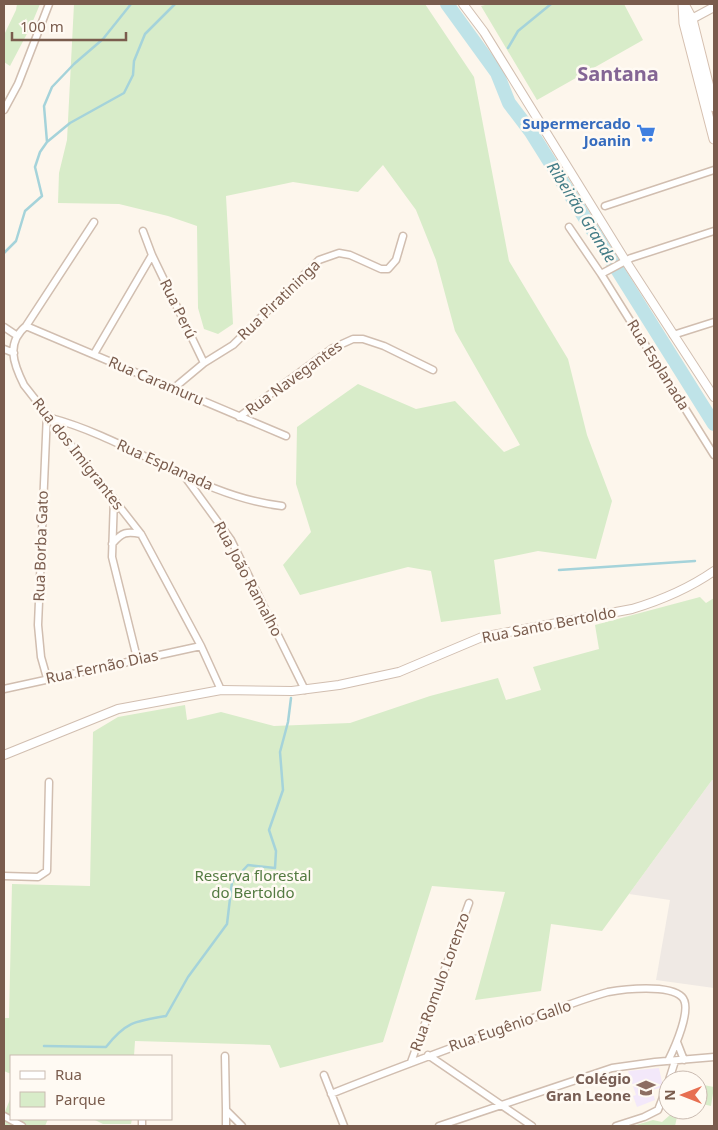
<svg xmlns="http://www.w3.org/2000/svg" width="718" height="1130" viewBox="0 0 718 1130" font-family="'Noto Sans',sans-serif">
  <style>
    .industrial { fill: #efe9e4 }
    .education { fill: #f3e8fa }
    .green { fill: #d8ecc9 }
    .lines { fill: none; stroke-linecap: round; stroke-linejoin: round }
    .stream { stroke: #a5d3da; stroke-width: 2.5 }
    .river { stroke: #bfe3e8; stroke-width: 14 }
    .minor-casing { stroke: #d1beb0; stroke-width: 9 }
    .tertiary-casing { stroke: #d1beb0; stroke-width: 10 }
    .secondary-casing { stroke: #d6c0b0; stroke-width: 11 }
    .minor { stroke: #fff; stroke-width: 6 }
    .tertiary { stroke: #fff; stroke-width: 8 }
    .secondary { stroke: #fff; stroke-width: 9 }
    .labels { text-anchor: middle; stroke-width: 5; stroke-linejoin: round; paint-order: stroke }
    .shop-label { font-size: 15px; font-weight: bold; fill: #366cbe; stroke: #fffaf3; text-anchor: end }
    .street-label { font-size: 15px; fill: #7a5c4d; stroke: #fffaf3 }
    .park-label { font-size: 15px; fill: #537a41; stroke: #fffaf3 }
    .education-label { font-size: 15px; font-weight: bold; fill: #785e54; stroke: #fffaf3; text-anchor: end }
    .water-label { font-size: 16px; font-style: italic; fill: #437c86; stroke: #fffaf3 }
    .district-label { font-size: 20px; font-weight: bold; fill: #846695; stroke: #fffaf3 }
  </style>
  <rect width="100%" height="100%" fill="#fdf6ec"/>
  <!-- industrial -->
  <path class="industrial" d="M712 780H714V988L656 980 670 900 629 894Z"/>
  <!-- education -->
  <path class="education" d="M659 1068 663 1087 652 1090 655 1100 637 1107 633 1096 636 1095 628 1071Z"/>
  <!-- green -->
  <path class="green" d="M17 4H40L30 28 10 66 4 62V35L16 10Z
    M74 4H425L474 77 509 261 568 359 587 435 612 501 596 559 538 551 494 560 501 614 441 622 431 571 408 567 300 595 283 565 311 532 296 484 297 427 358 384 416 409 455 401 504 452 520 445 455 331 436 260 416 210 383 165 358 192 293 182 226 196 233 324 218 334 204 329 198 308 197 226 168 216 119 204 58 203 59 173 67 140Z
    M489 4H624L643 40 537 100 481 6Z
    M700 597 706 603 714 598V780H712L602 931 551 924 541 991 475 1000 505 892 432 886 383 1042 280 1068 270 1045 135 1041 134 1056H11V1074L4 1071V1018H9L12 884 90 886 93 732 118 717 185 705 187 720 221 712 274 726 350 723 430 696 498 678 506 700 541 690 533 667 599 649 595 625Z
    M698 1084 714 1087 711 1106 698 1103Z
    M11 1097V1119H48L45 1126H4V1114Z
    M670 1115 677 1117 675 1126H633L653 1120 662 1122Z
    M93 1119H132L131 1124H103Z"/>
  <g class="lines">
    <!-- stream -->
    <path class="stream" d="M508 48 518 31 551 4
      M492 66 495 62
      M47 142 70 123 124 93 133 75 134 61 145 34 175 4
      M4 253 16 241 25 211 42 196 35 167 40 152 47 142 44 106 52 87 74 64 103 39 131 4
      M559 570 695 561
      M44 1046 106 1047C126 1022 135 1021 166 1016L188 977 227 924 232 882 248 865 275 868 276 851 269 830 283 790 280 752 288 722 291 698"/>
    <!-- river -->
    <path class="river" d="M447 4 497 73 509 103 531 132 714 424"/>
    <!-- minor casing -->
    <g class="minor-casing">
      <path id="minor" d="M4 110 18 84 49 4
        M605 206 714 170
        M94 222 26 326C6 343 13 363 24 385L141 534 201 646 221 690
        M569 227 601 274 714 455
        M143 231 152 255 204 363
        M601 274 631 258 714 231
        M26 326 286 436
        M4 327 16 335
        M673 335 714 322
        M4 349 14 353
        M94 354 152 255
        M174 388 204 363 233 345 319 260 339 253 350 255 381 269H388L396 260 403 236
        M47 413 38 625 41 657 47 678
        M239 417 333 348 353 339H363L384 346 433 370
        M51 418C130 439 201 497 282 506
        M183 474 231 540 305 690
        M114 498 112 557 137 658
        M112 544C122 532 127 531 141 534
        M4 689 201 646
        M4 876 38 877 47 871 49 782
        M677 1042 684 1060
        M428 1055 532 1126
        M225 1056 226 1110 242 1126
        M411 1062 469 903
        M324 1075 344 1126
        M669 1080 675 1061
        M331 1094C393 1069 456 1046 519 1023 548 1013 578 1000 608 992 624 989 669 984 682 997 693 1008 674 1049 668 1061
        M4 1116 22 1126
        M142 1119V1126
        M226 1126V1110
        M439 1126 612 1068 655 1062 714 1057
        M616 1126 644 1117 658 1110 668 1084"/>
    </g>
    <!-- tertiary casing -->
    <g class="tertiary-casing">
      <path id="tertiary" d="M463 4 484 32 625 260 714 397
        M688 21 714 7
        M4 755 118 709 221 690 292 691 339 685 399 672 482 637 632 609C662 600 688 589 714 571"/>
    </g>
    <!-- secondary casing -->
    <g class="secondary-casing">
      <path id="secondary" d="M683 4 684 23 714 139
        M684 4 692 19 714 107"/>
    </g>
    <!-- minor -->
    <use href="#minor" class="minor"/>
    <!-- tertiary -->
    <use href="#tertiary" class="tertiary"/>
    <!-- secondary -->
    <use href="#secondary" class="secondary"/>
  </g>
  <!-- icons -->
  <defs>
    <g id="supermarket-bare" transform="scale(1.5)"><path d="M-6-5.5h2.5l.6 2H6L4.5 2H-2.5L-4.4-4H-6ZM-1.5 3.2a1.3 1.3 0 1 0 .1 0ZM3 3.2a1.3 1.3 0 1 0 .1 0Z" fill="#3f7fe0" stroke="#fffaf3" stroke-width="2.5" paint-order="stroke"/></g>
    <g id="school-bare" transform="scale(1.5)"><path d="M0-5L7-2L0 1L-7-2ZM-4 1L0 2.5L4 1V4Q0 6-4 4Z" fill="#8d6e63" stroke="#fffaf3" stroke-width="2.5" paint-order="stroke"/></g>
  </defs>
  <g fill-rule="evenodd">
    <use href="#supermarket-bare" x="646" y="133"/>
    <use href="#school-bare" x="646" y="1088"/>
  </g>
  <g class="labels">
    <!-- shop labels -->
    <g class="shop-label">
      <text x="631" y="129">Supermercado<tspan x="631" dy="17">Joanin</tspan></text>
    </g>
    <!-- street labels -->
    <g class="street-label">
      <text transform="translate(279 300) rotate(-44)" y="5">Rua Piratininga</text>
      <text transform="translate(178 309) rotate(64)" y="5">Rua Perú</text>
      <text transform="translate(658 365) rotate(58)" y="5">Rua Esplanada</text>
      <text transform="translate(294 378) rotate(-36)" y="5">Rua Navegantes</text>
      <text transform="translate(156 381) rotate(23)" y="5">Rua Caramuru</text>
      <text transform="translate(78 454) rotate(52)" y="5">Rua dos Imigrantes</text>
      <text transform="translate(165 465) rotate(24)" y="5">Rua Esplanada</text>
      <text transform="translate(41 546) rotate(-88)" y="5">Rua Borba Gato</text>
      <text transform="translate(248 579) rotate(62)" y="5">Rua João Ramalho</text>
      <text transform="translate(549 625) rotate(-11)" y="5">Rua Santo Bertoldo</text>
      <text transform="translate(102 667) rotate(-12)" y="5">Rua Fernão Dias</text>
      <text transform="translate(440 982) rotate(-70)" y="5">Rua Romulo Lorenzo</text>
      <text transform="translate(510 1026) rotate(-19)" y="5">Rua Eugênio Gallo</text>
    </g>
    <!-- park labels -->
    <g class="park-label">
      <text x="253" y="881">Reserva florestal<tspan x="253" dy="17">do Bertoldo</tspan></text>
    </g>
    <!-- education labels -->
    <g class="education-label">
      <text x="631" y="1084">Colégio<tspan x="631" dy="17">Gran Leone</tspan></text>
    </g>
    <!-- water labels -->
    <g class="water-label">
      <text transform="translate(582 212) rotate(58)" y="6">Ribeirão Grande</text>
    </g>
    <!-- district labels -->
    <g class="district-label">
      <text x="618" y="81">Santana</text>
    </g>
  </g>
  <!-- border -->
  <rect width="718" height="1130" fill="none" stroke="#7a5c4d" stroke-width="10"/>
  <!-- legend -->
  <rect x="10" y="1055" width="162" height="65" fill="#fffaf3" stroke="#cabbb1"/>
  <rect x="20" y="1071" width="25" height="8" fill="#ffffff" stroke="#cabbb1"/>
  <text x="55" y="1080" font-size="15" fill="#7a5c4d">Rua</text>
  <rect x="20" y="1092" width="25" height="15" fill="#d8ecc9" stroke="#cabbb1"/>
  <text x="55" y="1105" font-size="15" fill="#7a5c4d">Parque</text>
  <!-- north arrow -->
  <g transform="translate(683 1095) rotate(270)"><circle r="24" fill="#fffaf3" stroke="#cabbb1"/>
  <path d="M0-4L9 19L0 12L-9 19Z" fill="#e76f51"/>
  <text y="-8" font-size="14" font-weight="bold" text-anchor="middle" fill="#7a5c4d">N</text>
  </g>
  <!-- scale -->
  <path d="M12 32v8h114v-8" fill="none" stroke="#7a5c4d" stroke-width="2.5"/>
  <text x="20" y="32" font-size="15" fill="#7a5c4d" stroke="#fffaf3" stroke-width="4" paint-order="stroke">100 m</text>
</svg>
